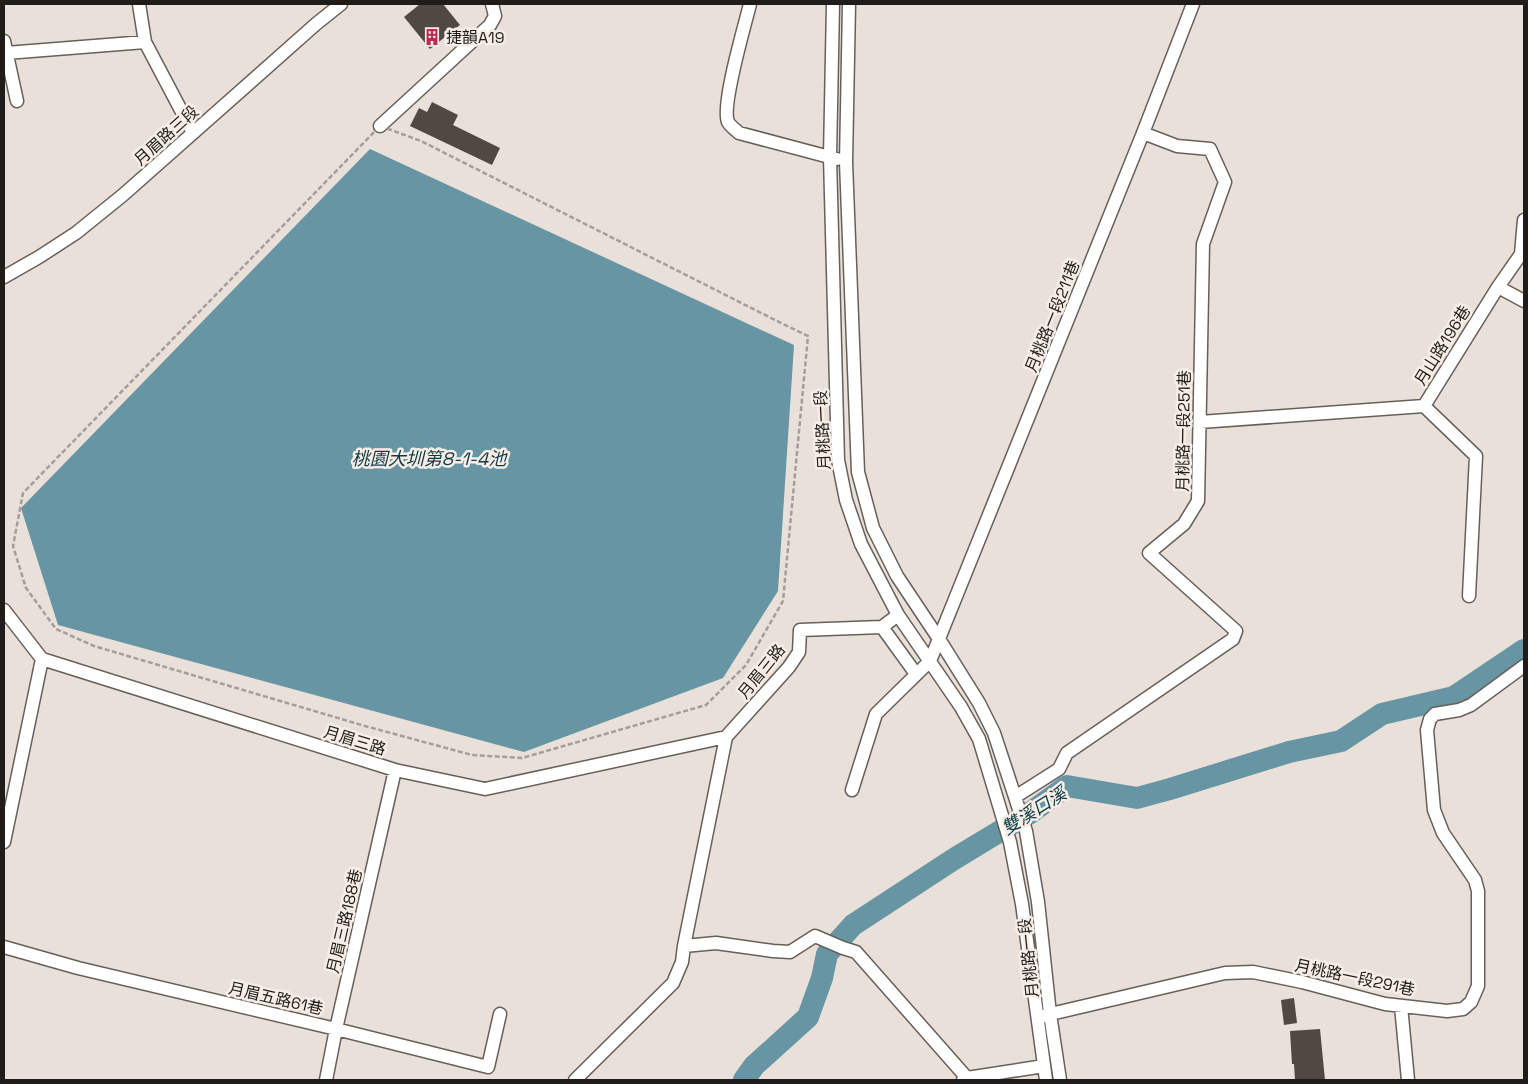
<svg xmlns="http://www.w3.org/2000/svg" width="1528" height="1084" viewBox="0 0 1528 1084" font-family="'Space Grotesk','Noto Sans TC',sans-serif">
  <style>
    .water { fill: #6795a4 }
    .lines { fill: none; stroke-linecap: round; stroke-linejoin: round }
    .river { stroke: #6795a4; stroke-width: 22 }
    .building { fill: #4f4942 }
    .minor-casing { stroke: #666059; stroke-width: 15 }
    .path { stroke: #a49e98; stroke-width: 2.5; stroke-dasharray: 5 2.5; stroke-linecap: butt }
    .minor { stroke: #fff; stroke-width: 12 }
    .labels { text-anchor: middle; stroke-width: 5; stroke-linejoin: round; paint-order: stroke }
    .poi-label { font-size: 16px; fill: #1f1c19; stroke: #f6eee6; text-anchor: start }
    .street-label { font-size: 16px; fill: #1f1c19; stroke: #f6eee6 }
    .water-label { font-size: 18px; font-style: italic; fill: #0e3a46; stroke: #f6eee6 }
  </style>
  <rect width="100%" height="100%" fill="#e9e1d9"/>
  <!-- water -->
  <path class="water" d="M370 149 794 345 778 591 723 678 524 752 58 625 21 508Z"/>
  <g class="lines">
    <!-- river -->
    <path class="river" d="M744 1080 754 1066 808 1017 822 978 827 954 853 925 954 859 1030 813 1067 786 1137 798 1170 789 1289 752 1341 741 1382 714 1454 697 1524 650"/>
  </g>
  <!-- building -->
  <path class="building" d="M420 4H443L460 25 430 49 404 17Z
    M432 102 458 115 453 125 500 148 492 165 410 126 419 108 427 112Z
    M1294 998 1297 1023 1284 1025 1281 1000Z
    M1320 1029 1325 1080H1295L1294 1064H1292L1290 1031Z"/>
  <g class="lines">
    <!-- minor casing -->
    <g class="minor-casing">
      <path id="minor" d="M139 4 145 42 193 133
        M750 4C745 25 721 105 728 122 730 126 736 130 739 133L837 159
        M833 4 830 157 838 460 846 500 861 544 898 615 961 707 979 739 1010 842 1022 904 1046 1080
        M849 4 846 162 858 472 873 528 897 576 939 639 979 703 994 733 1015 797 1026 831 1038 902 1050 1014 1060 1080
        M4 41 17 101
        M6 53 145 42
        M380 126 490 25 495 16 492 4
        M4 277 39 257 76 233 123 195 316 24 341 4
        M1498 287 1524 301
        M1200 422 1424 406
        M1469 596 1476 456 1424 406 1498 287 1521 254 1524 220
        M4 610 42 659 395 770 485 789 726 737 684 946
        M882 627 916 674
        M726 737 789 667 799 652 800 630 882 627 898 615
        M852 790 876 714 930 661 1143 133 1193 4
        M1015 797 1059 769 1067 753 1233 639 1236 631 1149 553 1184 524 1198 501 1203 244 1225 182 1210 149 1177 146 1143 133
        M4 842 42 659
        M4 947 78 968 336 1029 488 1067 500 1014
        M1401 1006 1408 1080
        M1042 1016 1225 973 1253 972 1302 982 1385 1004 1447 1011 1463 1009 1471 1002 1478 986V891L1475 880 1443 833 1434 810 1427 730 1430 719 1435 714 1459 710 1471 705 1524 666
        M326 1080 336 1029 395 770
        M575 1080 673 983 682 962 684 946 716 943 773 951 790 952 815 936 843 948 856 952 967 1078
        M963 1080 967 1078 1044 1066"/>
    </g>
    <!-- path -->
    <path class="path" d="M380 126 421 141 783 324 808 336 783 601 746 665 706 705 522 758 472 755 365 726 94 646 56 629 26 588 13 546 23 493Z"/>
    <!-- minor -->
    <use href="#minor" class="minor"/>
  </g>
  <!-- icons -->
  <defs>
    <g id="building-bare" transform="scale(1.35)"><path d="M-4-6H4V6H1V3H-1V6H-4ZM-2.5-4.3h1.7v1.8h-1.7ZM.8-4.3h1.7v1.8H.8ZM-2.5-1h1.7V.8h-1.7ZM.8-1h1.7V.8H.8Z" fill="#bb2b53" stroke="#f6eee6" stroke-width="2.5" paint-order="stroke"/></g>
  </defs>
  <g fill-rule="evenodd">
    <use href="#building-bare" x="432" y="37"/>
  </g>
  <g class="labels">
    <!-- poi labels -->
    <g class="poi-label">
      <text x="446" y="43">捷韻A19</text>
    </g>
    <!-- street labels -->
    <g class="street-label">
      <text transform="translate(166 135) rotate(-42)" y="6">月眉路三段</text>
      <text transform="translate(1052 316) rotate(-68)" y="6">月桃路一段211巷</text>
      <text transform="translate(1442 345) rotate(-58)" y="6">月山路196巷</text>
      <text transform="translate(822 430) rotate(-93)" y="6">月桃路一段</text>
      <text transform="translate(1183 431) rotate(-89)" y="6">月桃路一段251巷</text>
      <text transform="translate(761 671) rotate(-51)" y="6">月眉三路</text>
      <text transform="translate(355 740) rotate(17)" y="6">月眉三路</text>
      <text transform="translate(344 921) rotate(-77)" y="6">月眉三路188巷</text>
      <text transform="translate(1028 958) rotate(-96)" y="6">月桃路一段</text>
      <text transform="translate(1355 977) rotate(12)" y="6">月桃路一段291巷</text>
      <text transform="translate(276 998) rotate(13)" y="6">月眉五路61巷</text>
    </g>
    <!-- water labels -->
    <g class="water-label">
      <text x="429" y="465">桃園大圳第8-1-4池</text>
      <text transform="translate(1034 811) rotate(-32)" y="6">雙溪口溪</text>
    </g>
  </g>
  <!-- border -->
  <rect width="1528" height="1084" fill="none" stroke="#1f1c19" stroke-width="10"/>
</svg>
